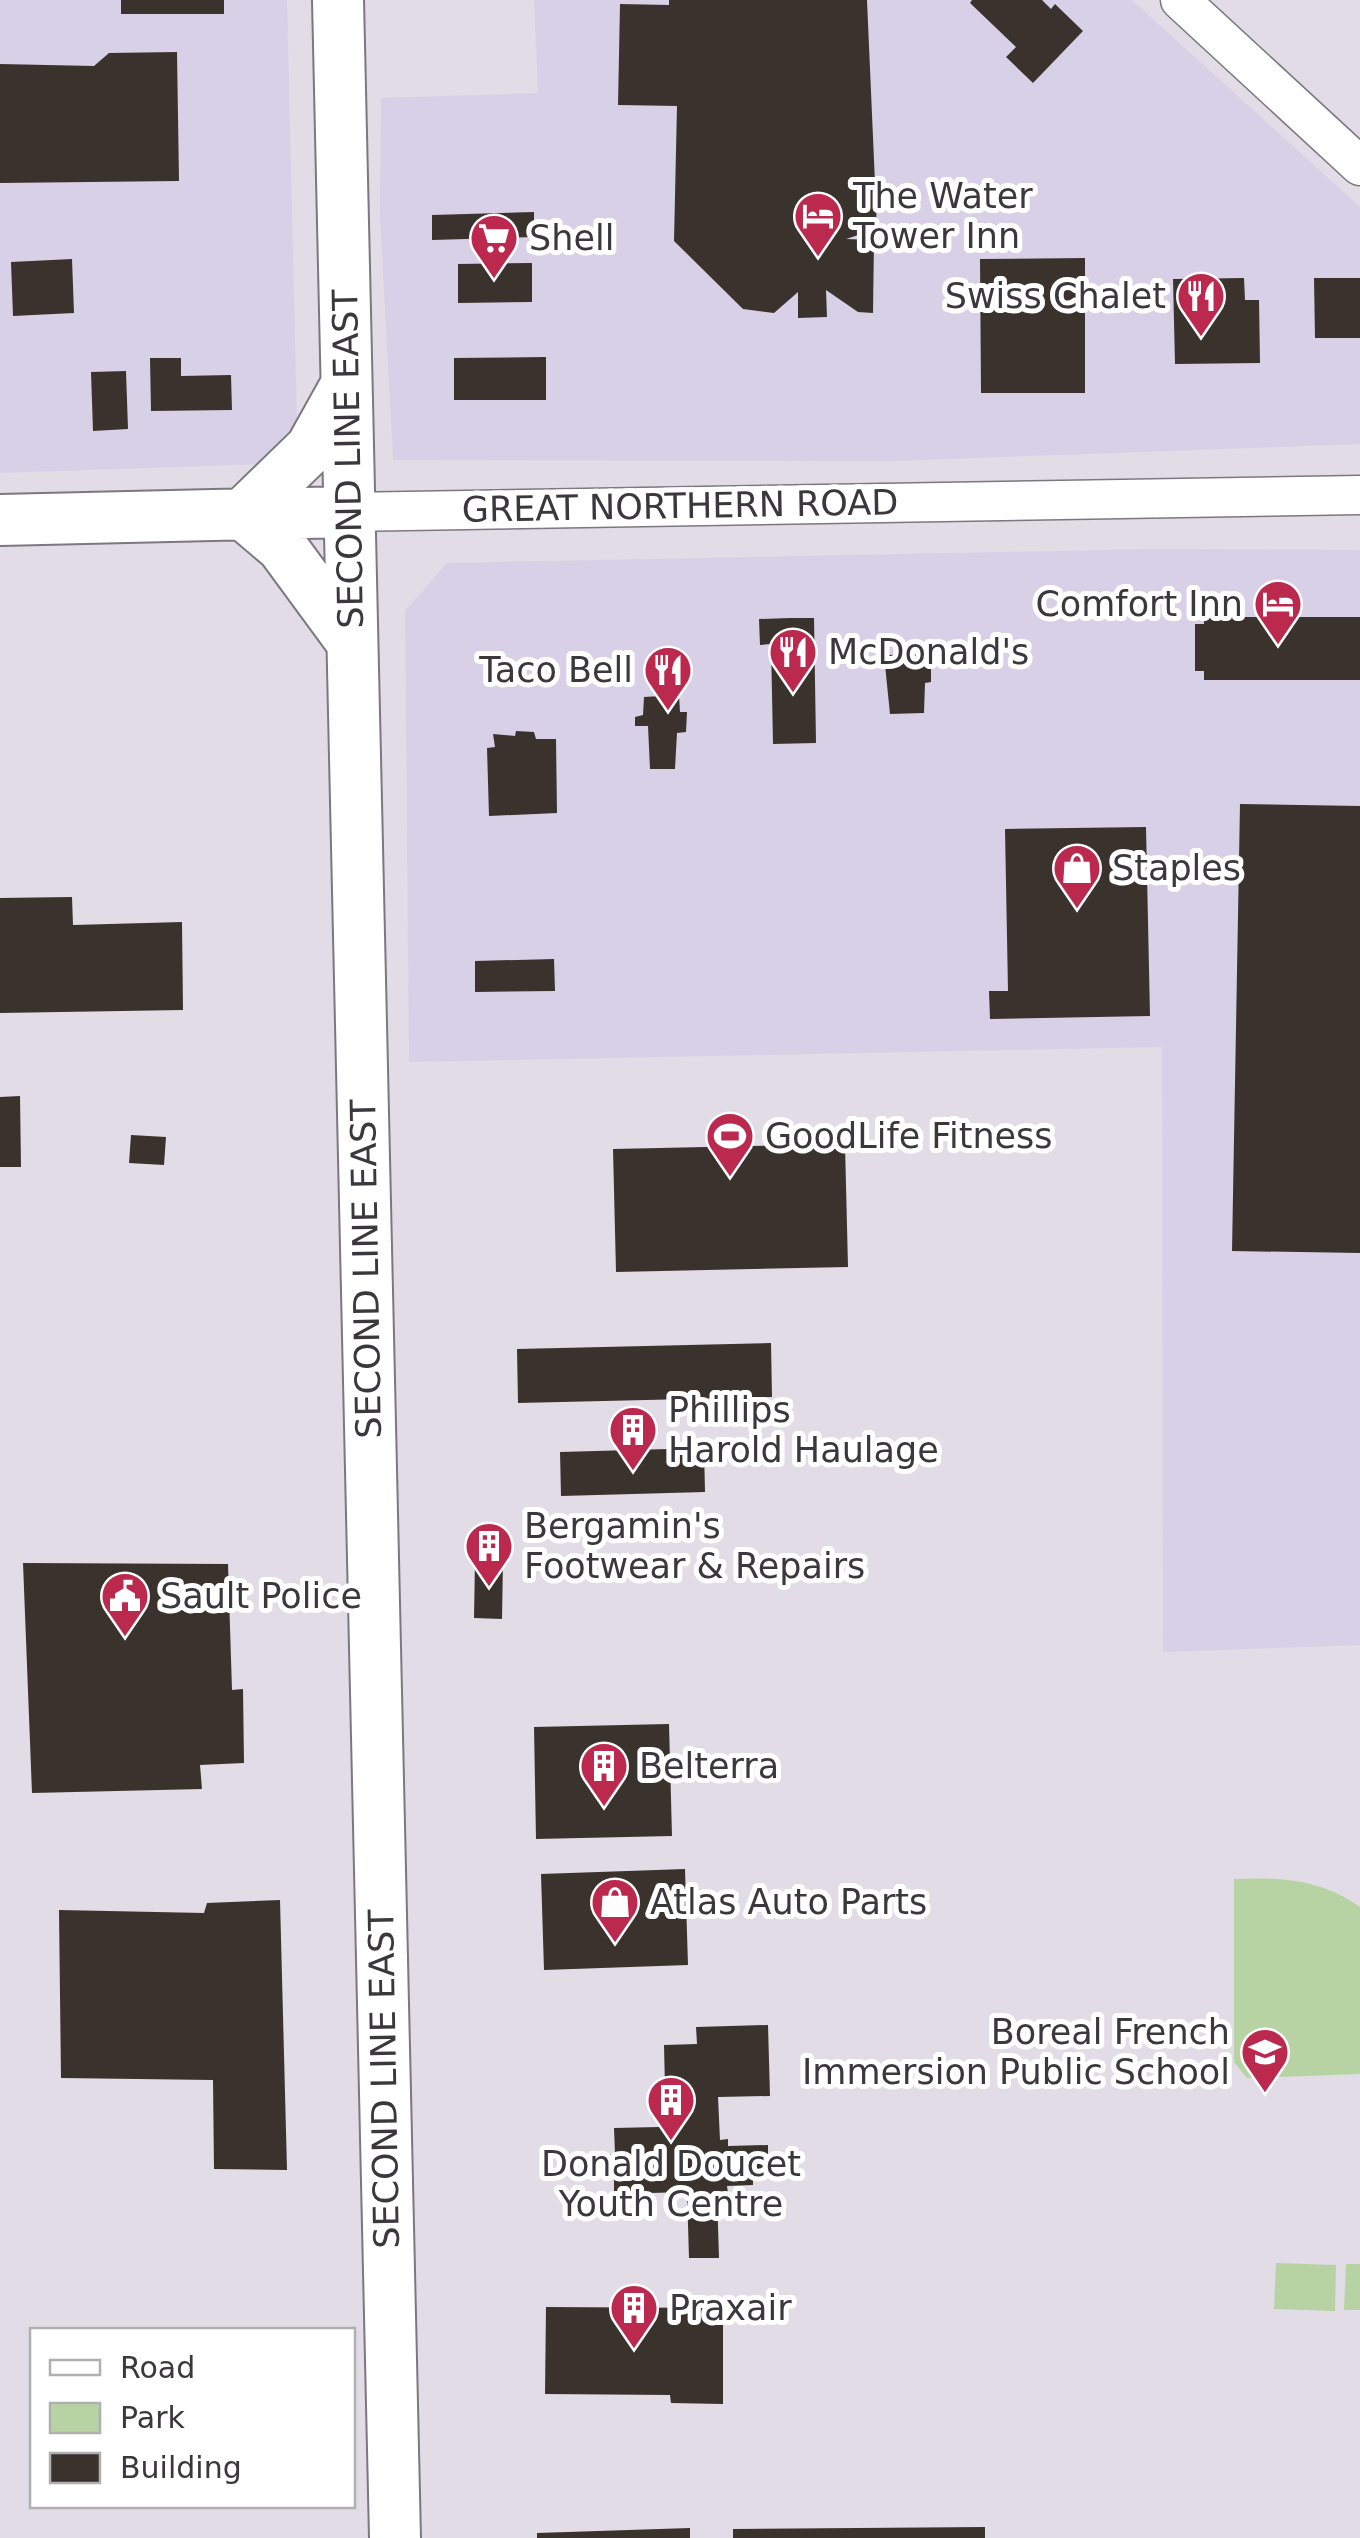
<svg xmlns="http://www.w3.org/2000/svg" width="1360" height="2538" viewBox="0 0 1360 2538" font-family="'DejaVu Sans',sans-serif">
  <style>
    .commercial { fill: #d8d0e6 }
    .green { fill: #b7d3a3 }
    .building { fill: #3a332d }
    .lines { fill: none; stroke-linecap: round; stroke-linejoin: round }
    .secondary-casing { stroke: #7c7780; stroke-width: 41 }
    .highway-casing { stroke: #7c7780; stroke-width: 54 }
    .secondary { stroke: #fff; stroke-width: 38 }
    .highway { stroke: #fff; stroke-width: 50 }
    .labels { text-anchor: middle; stroke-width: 10; stroke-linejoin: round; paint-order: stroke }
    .poi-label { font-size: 35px; fill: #3a383c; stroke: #fff; text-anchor: start }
    .street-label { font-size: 35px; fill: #3a383c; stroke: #fff }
  </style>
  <rect width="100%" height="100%" fill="#e1dce6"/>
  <!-- commercial -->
  <path class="commercial" d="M0 0H287L297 424 264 464 0 473Z
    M534 0H1132L1360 207V444L893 461 393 460 380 215 381 98 538 93Z
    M1155 549 1360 550V1645L1163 1652 1162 1047 409 1062 405 611 447 563Z"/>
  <!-- green -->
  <path class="green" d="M1234 1879C1280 1877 1322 1879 1360 1907V2074L1247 2078 1234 2062Z
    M1276 2263 1336 2265 1335 2311 1274 2309Z
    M1346 2264H1360V2310H1344Z"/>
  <!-- building -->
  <path class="building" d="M121 0H224V14H121Z
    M669 0H867L877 229 846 239 874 240 873 313 858 312 826 290 827 317 798 318V292L774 313 743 309 674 241 677 106 618 105 620 4 669 5Z
    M972 0H1042L1051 9 1055 4 1083 31 1033 83 1006 57 1016 47 970 3Z
    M177 52 179 181 0 183V64L94 66 109 53Z
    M534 212V237L432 240V215Z
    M1085 258V393H981L980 259Z
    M72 259 74 313 13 316 11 262Z
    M532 263V302L458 303V264Z
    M1244 278 1245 300H1259L1260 363 1175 364 1173 279Z
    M1314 278H1360V338H1315Z
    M546 357V400H454V358Z
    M150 358H181V376L231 375 232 410 151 411Z
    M126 371 128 429 93 431 91 372Z
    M1204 617H1360V680H1204V671H1195V624H1204Z
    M790 618H814L816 743 773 744 771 644 760 645 759 619Z
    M931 654V682L925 683 924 713 890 714 884 655Z
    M679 695 680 712H687L686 732 677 733 675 769H650L648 726H635V717L643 715 644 697Z
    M516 731 534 732 536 739H556L557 813 489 816 487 748 495 747 493 734 515 736Z
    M1240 804 1360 806V1253L1232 1251Z
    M1146 827 1150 1016 990 1019 989 991H1008L1005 829Z
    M72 897 73 925 182 922 183 1010 0 1013V898Z
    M554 959 555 991 475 992V961Z
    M20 1096 21 1167H0V1097Z
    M131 1135 166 1137 164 1165 129 1163Z
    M845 1144 848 1267 616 1272 613 1149Z
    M771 1343 772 1397 518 1403 517 1349Z
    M704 1448 705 1492 561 1496 560 1452Z
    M475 1560H503L502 1619 474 1618Z
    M23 1563 228 1564 232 1690 243 1689 244 1763 200 1765 202 1789 32 1793Z
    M669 1724 672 1836 536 1839 534 1727Z
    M685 1869 688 1965 544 1970 541 1874Z
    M280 1900 287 2170 214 2169 213 2080 61 2078 59 1910 204 1913 207 1903Z
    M768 2025 770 2096 718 2097 720 2140 728 2139V2146L768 2145V2175H753V2185L727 2186 728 2193H717L719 2258H689L687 2192 614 2194V2166H607V2154H615L614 2128 659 2127 658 2089H665L664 2045 697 2044 696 2027Z
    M546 2307 723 2308V2404L671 2403 670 2395 545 2394Z
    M985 2527V2538H733V2529Z
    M690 2528V2538H537V2533Z"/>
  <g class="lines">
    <!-- secondary casing -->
    <g class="secondary-casing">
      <path id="secondary" d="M1180 0 1360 166
        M348 512 1360 495"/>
    </g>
    <!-- highway casing -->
    <g class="highway-casing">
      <path id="highway" d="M338 0 395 2538
        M243 514 311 448 345 387
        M243 514 282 547 351 641
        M0 520 348 512"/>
    </g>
    <!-- secondary -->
    <use href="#secondary" class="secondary"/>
    <!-- highway -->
    <use href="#highway" class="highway"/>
  </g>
  <!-- icons -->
  <defs>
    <g id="hotel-pin" transform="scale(2.5)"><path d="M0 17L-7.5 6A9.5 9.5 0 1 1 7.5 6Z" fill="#bb2a4e" stroke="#fff"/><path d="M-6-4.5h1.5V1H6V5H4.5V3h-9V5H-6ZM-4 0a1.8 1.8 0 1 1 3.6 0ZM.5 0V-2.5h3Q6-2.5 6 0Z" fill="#fff"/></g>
    <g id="supermarket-pin" transform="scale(2.5)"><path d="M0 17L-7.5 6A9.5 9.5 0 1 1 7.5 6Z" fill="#bb2a4e" stroke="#fff"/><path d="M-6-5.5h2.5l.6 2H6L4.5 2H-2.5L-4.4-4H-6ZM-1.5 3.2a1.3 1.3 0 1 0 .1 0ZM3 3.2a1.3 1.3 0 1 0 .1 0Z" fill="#fff"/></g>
    <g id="restaurant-pin" transform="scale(2.5)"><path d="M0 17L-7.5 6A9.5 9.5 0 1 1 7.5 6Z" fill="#bb2a4e" stroke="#fff"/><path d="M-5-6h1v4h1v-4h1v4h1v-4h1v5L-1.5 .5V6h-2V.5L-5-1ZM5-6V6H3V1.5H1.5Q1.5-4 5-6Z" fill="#fff"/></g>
    <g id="shop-pin" transform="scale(2.5)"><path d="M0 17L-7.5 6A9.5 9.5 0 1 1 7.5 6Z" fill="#bb2a4e" stroke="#fff"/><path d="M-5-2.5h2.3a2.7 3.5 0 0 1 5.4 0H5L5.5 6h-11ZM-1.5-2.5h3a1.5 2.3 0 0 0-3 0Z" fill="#fff"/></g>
    <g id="stadium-pin" transform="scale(2.5)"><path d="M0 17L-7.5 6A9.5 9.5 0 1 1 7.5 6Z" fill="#bb2a4e" stroke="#fff"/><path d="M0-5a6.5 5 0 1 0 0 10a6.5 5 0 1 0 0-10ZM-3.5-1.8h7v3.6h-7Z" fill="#fff"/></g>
    <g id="building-pin" transform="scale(2.5)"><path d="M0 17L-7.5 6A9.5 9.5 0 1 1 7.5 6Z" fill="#bb2a4e" stroke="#fff"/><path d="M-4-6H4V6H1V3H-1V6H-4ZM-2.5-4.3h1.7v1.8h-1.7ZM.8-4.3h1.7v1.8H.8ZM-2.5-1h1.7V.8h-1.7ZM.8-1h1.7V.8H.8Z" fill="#fff"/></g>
    <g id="civic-pin" transform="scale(2.5)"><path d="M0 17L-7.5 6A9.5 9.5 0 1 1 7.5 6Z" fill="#bb2a4e" stroke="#fff"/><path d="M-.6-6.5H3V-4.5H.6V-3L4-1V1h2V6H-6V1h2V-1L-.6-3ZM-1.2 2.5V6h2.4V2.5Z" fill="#fff"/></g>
    <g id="school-pin" transform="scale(2.5)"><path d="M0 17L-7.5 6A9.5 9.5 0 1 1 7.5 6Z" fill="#bb2a4e" stroke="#fff"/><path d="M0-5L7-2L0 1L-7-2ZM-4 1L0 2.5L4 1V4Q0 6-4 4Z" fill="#fff"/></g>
  </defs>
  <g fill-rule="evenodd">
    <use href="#hotel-pin" x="818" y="216"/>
    <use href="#supermarket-pin" x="494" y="238"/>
    <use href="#restaurant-pin" x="1201" y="296"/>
    <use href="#hotel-pin" x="1278" y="604"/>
    <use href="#restaurant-pin" x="793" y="652"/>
    <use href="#restaurant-pin" x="668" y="670"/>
    <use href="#shop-pin" x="1077" y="868"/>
    <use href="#stadium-pin" x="730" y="1136"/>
    <use href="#building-pin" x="633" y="1430"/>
    <use href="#building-pin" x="489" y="1546"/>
    <use href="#civic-pin" x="125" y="1596"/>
    <use href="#building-pin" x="604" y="1766"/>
    <use href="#shop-pin" x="615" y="1902"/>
    <use href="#school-pin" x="1265" y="2052"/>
    <use href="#building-pin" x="671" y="2100"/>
    <use href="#building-pin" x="634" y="2308"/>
  </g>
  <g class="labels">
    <!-- poi labels -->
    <g class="poi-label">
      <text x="853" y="208">The Water<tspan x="853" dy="40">Tower Inn</tspan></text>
      <text x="529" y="250">Shell</text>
      <text x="1166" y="308" text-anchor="end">Swiss Chalet</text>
      <text x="1243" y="616" text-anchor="end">Comfort Inn</text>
      <text x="828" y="664">McDonald's</text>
      <text x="633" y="682" text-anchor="end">Taco Bell</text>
      <text x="1112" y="880">Staples</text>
      <text x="765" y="1148">GoodLife Fitness</text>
      <text x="668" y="1422">Phillips<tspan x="668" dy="40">Harold Haulage</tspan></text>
      <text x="524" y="1538">Bergamin's<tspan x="524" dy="40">Footwear &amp; Repairs</tspan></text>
      <text x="160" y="1608">Sault Police</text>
      <text x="639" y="1778">Belterra</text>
      <text x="650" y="1914">Atlas Auto Parts</text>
      <text x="1230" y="2044" text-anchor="end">Boreal French<tspan x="1230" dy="40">Immersion Public School</tspan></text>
      <text x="671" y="2176" text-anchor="middle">Donald Doucet<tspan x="671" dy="40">Youth Centre</tspan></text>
      <text x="669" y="2320">Praxair</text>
    </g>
    <!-- street labels -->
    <g class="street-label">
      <text transform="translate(348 459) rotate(-91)" y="12">SECOND LINE EAST</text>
      <text transform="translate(680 506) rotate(-1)" y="12">GREAT NORTHERN ROAD</text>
      <text transform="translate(366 1269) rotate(-91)" y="12">SECOND LINE EAST</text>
      <text transform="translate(384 2079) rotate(-91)" y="12">SECOND LINE EAST</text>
    </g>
  </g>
  <!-- legend -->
  <rect x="30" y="2328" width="325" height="180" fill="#ffffff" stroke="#b0afb1" stroke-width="2.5"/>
  <rect x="50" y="2360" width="50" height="15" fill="#ffffff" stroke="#b0afb1" stroke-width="2.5"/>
  <text x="120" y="2378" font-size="30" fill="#3a383c">Road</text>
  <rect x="50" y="2403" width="50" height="30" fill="#b7d3a3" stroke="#b0afb1" stroke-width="2.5"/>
  <text x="120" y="2428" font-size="30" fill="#3a383c">Park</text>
  <rect x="50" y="2453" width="50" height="30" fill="#3a332d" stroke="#b0afb1" stroke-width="2.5"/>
  <text x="120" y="2478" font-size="30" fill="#3a383c">Building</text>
</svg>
